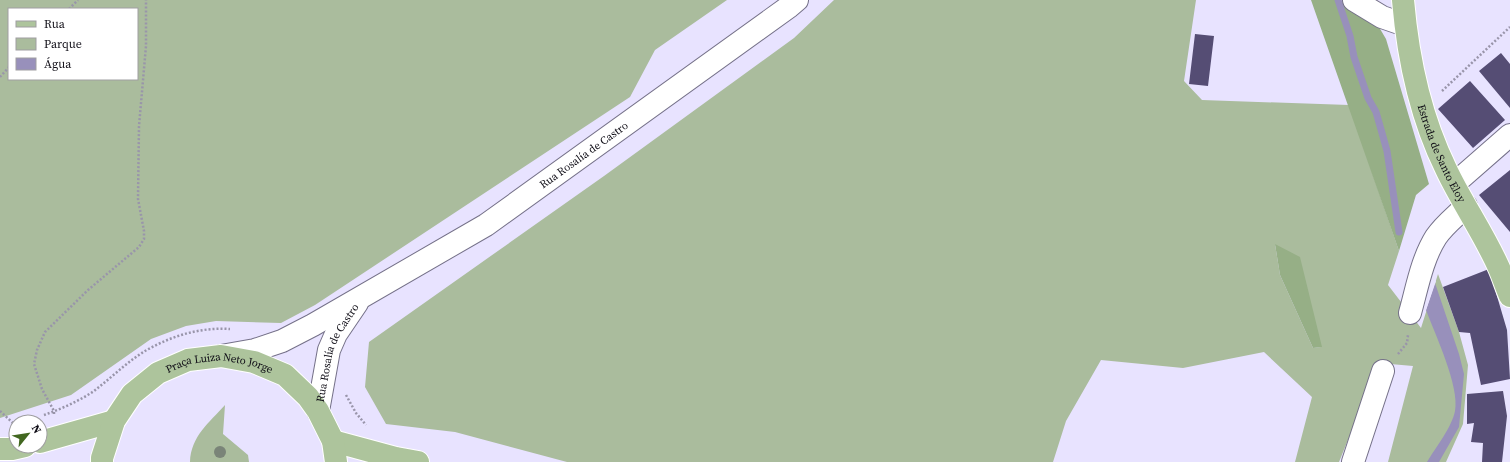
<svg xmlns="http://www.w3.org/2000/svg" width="1510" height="462" viewBox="0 0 1510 462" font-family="'Source Serif 4',serif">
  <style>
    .green { fill: #aabc9d; fill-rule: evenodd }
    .forest { fill: #96af86 }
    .water { fill: #9890bb }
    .pier { fill: #e8e3ff }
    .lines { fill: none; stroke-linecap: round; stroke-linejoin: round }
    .stream { stroke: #9890bb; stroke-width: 7 }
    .building { fill: #554d74 }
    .minor-casing { stroke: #757189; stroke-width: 24 }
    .major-casing { stroke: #fff; stroke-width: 24 }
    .path { stroke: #9995aa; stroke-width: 2.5; stroke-dasharray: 2 2; stroke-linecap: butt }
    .minor { stroke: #fff; stroke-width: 22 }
    .major { stroke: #adc49c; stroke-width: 22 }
    .tree { fill: #7a8478 }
    .labels { text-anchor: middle; stroke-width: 4; stroke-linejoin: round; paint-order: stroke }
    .street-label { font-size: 11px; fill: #0e0c15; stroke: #fff }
  </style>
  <rect width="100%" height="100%" fill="#e8e3ff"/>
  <!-- green -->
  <path class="green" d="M0 0H727L655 50 630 97 315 305 281 323 216 321 186 326 151 339 71 395 0 418ZM9 9H137V79H9Z
    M834 0H1196L1184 81 1202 100 1349 105 1399 251 1388 285 1421 328 1438 274 1459 332 1468 365 1463 424 1446 462H1388L1413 366 1379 363 1339 462H1295L1312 397 1264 352 1183 368 1101 360 1066 421 1053 462H567L455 432 386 424 365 387 369 342 604 176 794 38ZM1275 244 1321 347 1313 348 1280 275Z
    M225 405 223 434 248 455 249 462H190C191 436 209 423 225 405Z"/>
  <!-- forest -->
  <path class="forest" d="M1311 0H1338L1376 22 1386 39 1429 184 1416 195 1399 251Z
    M1275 244 1300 257 1322 347 1313 348 1280 275Z"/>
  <!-- water -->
  <path class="water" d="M1435 283 1459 354 1464 374 1459 427 1439 462H1427C1436 447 1452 427 1455 411 1460 387 1435 334 1426 310Z"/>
  <!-- pier -->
  <path class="pier" d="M1434 281H1436L1425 313 1424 310Z"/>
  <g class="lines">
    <!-- stream -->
    <path class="stream" d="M1338 0 1350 36 1354 57 1368 98 1376 112 1382 133 1387 151 1399 232"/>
  </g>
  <!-- building -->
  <path class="building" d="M1195 34 1214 36 1208 86 1189 84Z
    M1501 53 1510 64V108L1479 71Z
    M1470 81 1505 120 1473 148 1438 109Z
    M1510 170V232L1479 195Z
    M1489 269 1507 330 1510 379 1481 385 1470 333 1459 332 1443 287Z
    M1503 391 1507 416 1502 462H1482L1483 443 1471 442 1474 423 1467 424V394Z"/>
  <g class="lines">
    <!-- minor casing -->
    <g class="minor-casing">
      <g id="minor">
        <path d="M1354 0 1382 17 1405 25"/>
        <path d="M1454 184 1510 135"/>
        <path d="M1410 313C1417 288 1422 259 1436 237 1444 225 1456 216 1466 206"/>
        <path id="s1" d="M221 356 255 350 282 341 313 325 486 225 790 6 797 0"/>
        <path id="s2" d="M318 411 329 350 336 334 357 303"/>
        <path d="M1353 462 1383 371"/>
      </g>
    </g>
    <!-- major casing -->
    <g class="major-casing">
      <g id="major">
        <path id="s3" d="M1403 0C1408 59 1420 116 1446 169 1462 203 1484 234 1499 268 1503 277 1506 287 1510 296"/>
        <path d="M333 441 396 458 418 462"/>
        <path d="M40 442 114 421"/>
        <path d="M0 449H12L25 446"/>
        <path id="s4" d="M102 462V458L114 421 132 394 158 373 188 360 221 356 254 362 285 375 308 397 318 411 333 441 336 462"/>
      </g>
    </g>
    <!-- path -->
    <path class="path" d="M69 9 78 0
      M0 77 9 67
      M1442 91 1510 27
      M1398 354 1407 343 1408 335
      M346 395 356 413 366 425
      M0 411 14 424
      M54 414V411L42 389 34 364 37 350 45 332 88 290 139 247 144 239V231L138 199 139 126 146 46V0
      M44 415C61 409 79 401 94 391 111 378 127 362 145 351 171 336 200 327 230 329
      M21 422 32 419"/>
    <!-- minor -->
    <use href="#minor" class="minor"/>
    <!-- major -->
    <use href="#major" class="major"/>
  </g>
  <!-- trees -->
  <circle class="tree" cx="220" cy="452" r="6"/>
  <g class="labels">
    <!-- street labels -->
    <g class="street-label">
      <text dy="4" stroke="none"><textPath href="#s3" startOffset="159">Estrada de Santo Eloy</textPath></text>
      <text dy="4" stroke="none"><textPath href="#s1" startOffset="418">Rua Rosalía de Castro</textPath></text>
      <text dy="4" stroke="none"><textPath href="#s2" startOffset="62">Rua Rosalía de Castro</textPath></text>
      <text dy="4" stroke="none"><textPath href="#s4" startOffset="173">Praça Luiza Neto Jorge</textPath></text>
    </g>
  </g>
  <!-- legend -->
  <rect x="8" y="8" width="130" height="72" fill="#ffffff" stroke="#9f9ea1"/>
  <rect x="16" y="21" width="20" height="6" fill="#adc49c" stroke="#9f9ea1"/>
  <text x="44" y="28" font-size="12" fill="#0e0c15">Rua</text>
  <rect x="16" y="38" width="20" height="12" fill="#aabc9d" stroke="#9f9ea1"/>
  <text x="44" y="48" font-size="12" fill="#0e0c15">Parque</text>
  <rect x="16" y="58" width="20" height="12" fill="#9890bb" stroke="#9f9ea1"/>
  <text x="44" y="68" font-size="12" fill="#0e0c15">Água</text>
  <!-- north arrow -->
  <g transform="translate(28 434) rotate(60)"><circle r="19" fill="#ffffff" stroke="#9f9ea1"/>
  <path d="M0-3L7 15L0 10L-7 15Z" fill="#426720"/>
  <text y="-6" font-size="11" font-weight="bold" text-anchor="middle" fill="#0e0c15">N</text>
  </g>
</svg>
